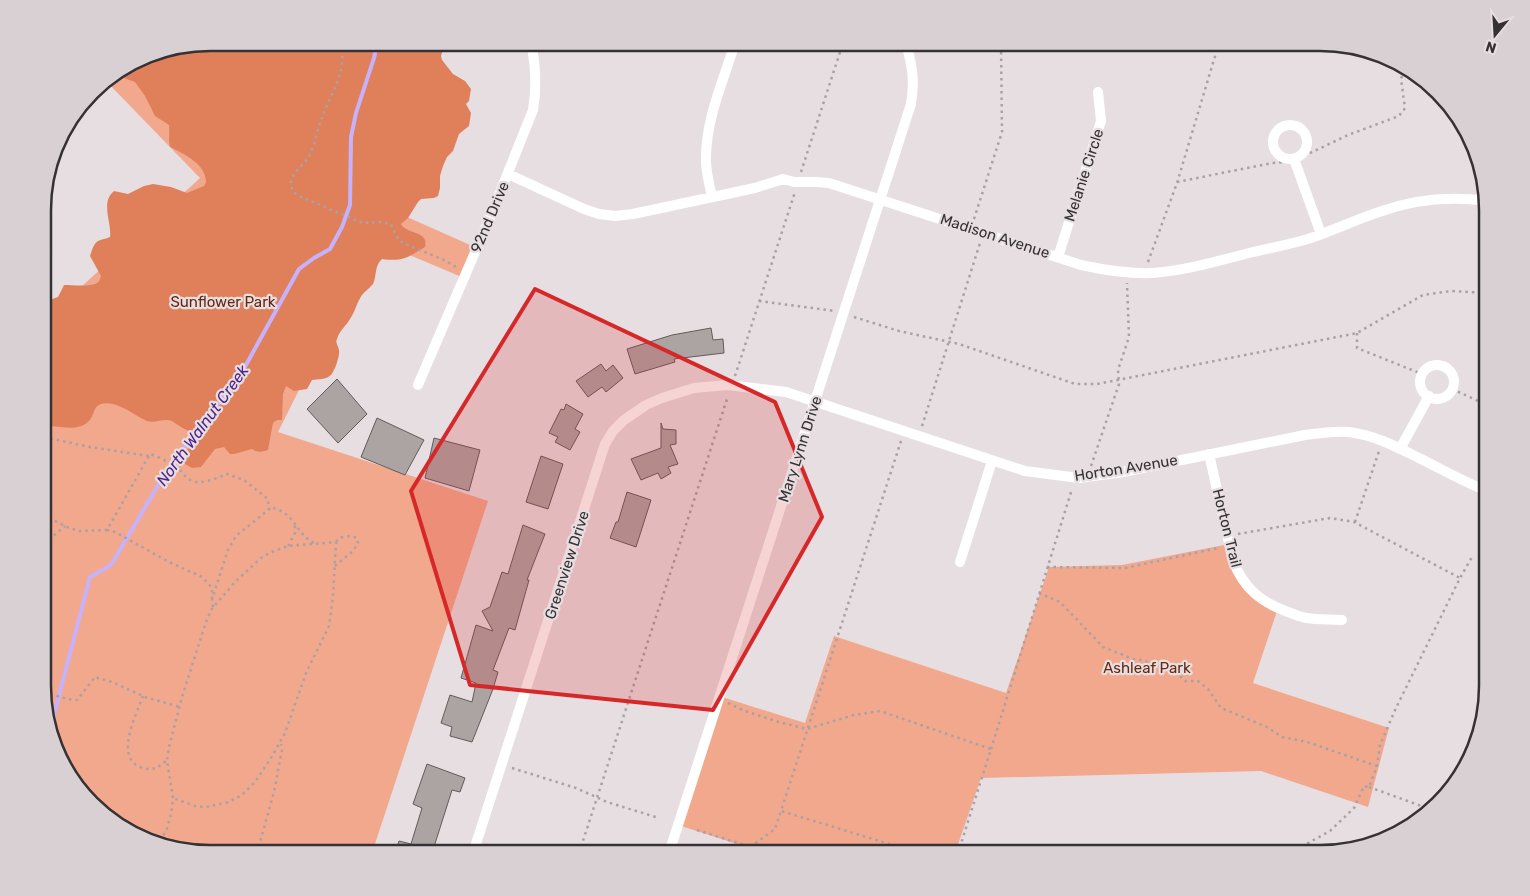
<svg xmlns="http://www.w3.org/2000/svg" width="1530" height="896" viewBox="0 0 1530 896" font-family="Rubik,sans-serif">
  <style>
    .green { fill: #f2a88c }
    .forest { fill: #e0805b }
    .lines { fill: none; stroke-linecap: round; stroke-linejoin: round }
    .stream { stroke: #c6b2fb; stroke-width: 4 }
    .building { fill: #aca3a3; stroke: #635b5b }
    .path { stroke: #a9a1a5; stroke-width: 2.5; stroke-dasharray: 2.5 4; stroke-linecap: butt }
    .street { stroke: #fff; stroke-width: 10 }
    .marked { fill: #d62828; fill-opacity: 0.2; stroke: #d62828; stroke-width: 4; stroke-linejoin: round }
    .labels { text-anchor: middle; stroke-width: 4.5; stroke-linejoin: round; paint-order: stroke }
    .street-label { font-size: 15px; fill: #363234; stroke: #e7dee2 }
    .park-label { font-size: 15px; fill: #66280f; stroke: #e7dee2 }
    .water-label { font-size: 16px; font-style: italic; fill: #4d238a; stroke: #e7dee2 }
    .rim { fill: none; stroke: #363234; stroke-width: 2.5 }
  </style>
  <rect width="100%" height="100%" fill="#e7dee2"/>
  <!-- green -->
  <path class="green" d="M210 43 389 209 477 248 464 278 374 240 278 432 488 501 372 853H210L126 831 71 779 44 708V321L200 178 105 80 146 55Z
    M1229 544 1239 575 1278 608 1253 683 1389 728 1368 807 1261 771 981 778 955 853H765L678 825 719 696 805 723 834 636 1006 693 1049 567 1122 565Z"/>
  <!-- forest -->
  <path class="forest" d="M210 43H445L441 56 442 60 453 74 465 81 471 89 469 101 466 104 471 113 469 126 459 134 453 151 447 157 443 166 440 176V188L438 196 434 198 421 199 418 202 408 218 401 224C407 235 429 230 425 247 408 257 404 262 382 259 374 266 377 276 373 284 370 288 365 291 362 295 357 302 355 312 350 319 346 326 339 331 337 339 335 343 338 345 339 350 340 356 335 370 331 375 326 380 318 379 312 380L307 389 294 391 286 386 283 394 282 420H277L273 423 268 450C262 452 257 453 252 449L234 454H230L224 447 215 449 201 467 192 468 185 464C184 450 191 445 200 436L198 433C195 432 190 432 187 430 180 428 174 420 167 420 160 420 154 423 147 421 133 415 117 400 101 404 93 406 94 417 88 422 78 431 63 427 51 426L45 419 44 302 58 297 64 285C72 285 90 287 97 283 100 281 100 279 101 276L90 256C92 251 93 244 98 241 102 239 106 239 110 237 112 223 100 202 114 191L128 194 144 186 153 184 171 187 187 193 204 186 206 182C206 164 184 154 170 147 168 138 170 133 169 125L155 116 145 96 135 82 115 75 146 55Z"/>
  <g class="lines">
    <!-- stream -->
    <path class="stream" d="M51 726 90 577 111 565 167 470 241 374 299 269 314 258 330 249 342 227 350 205 351 137 356 113 374 58 377 43"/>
  </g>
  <!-- building -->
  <path class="building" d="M711 328 713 340 723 339 724 353 674 359 675 362 635 374 627 349 672 335Z
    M601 364 606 371 613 365 623 378 606 392 602 387 588 397 576 381Z
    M337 379 367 414 338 443 307 409Z
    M566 404 583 414 575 429 580 432 570 450 555 442 558 437 549 433 561 409 564 410Z
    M377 418 424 440 405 475 361 457Z
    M661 423 663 429 676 430V444L670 445 678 464 668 467 671 473 661 479 658 473 641 480 631 459 661 448Z
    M434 438 480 450 469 491 425 478Z
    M541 456 563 464 548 509 526 502Z
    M627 492 651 500 636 547 610 538 616 522H618Z
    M523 525 545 534 527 580H529L515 630 509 628 493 670 498 672 493 689 472 742 450 736 452 727 441 723 450 695 472 702 476 683 461 678 476 625 493 631 482 611 490 607 502 572 508 574Z
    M427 764 465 778 460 792 452 790 433 850 434 851V853H395L399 841 411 844 422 808 413 804Z"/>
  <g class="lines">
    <!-- path -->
    <path class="path" d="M340 43C349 69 330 95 321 120 317 131 315 145 309 156 304 165 290 174 291 185 292 193 298 196 304 198L362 223 382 222 391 224 398 239 403 243 446 261 456 267
      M1304 156 1348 135 1399 116 1405 108 1401 79 1405 66
      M801 172 843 43
      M1177 182 1272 163 1285 162
      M974 219 1002 132 1001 43
      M1148 262 1177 183 1219 43
      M759 301 835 311
      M854 317 899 331 959 344 1075 384H1097L1357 333 1423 295 1451 291 1487 293
      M1357 333V348L1422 374
      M735 376 795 192
      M1452 389 1487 405
      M922 426 980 243
      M44 437 90 447 149 456
      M901 441 781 811 919 853
      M1091 466 1119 384 1118 370 1129 337 1127 283
      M49 518 67 527 79 531 107 530
      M1355 522 1379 451
      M1238 534 1330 518 1354 522 1460 578
      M44 544 65 526
      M288 546 295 533V524
      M335 566 353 551 358 543 357 538C349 535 341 535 336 542
      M1047 567 1125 568 1218 548
      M44 574 46 582 44 588
      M1039 593 1060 602 1103 647 1133 659 1142 660 1162 668 1173 669 1185 681H1198L1208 689 1221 708 1267 727 1282 737 1307 742 1377 766
      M212 599V588L202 577 169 562 115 532 107 530 150 454C162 458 172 464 181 471 184 474 186 478 190 480 200 486 217 478 227 474L244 480 268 499 269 510
      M213 607 212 599 228 550 236 536 272 507C275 509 280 510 283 512 297 521 298 535 314 543
      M44 692 67 699 77 700 95 677 112 682 145 697 180 707
      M143 696C136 715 113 760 143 768 154 771 159 767 167 760
      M728 703 745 711 779 722 807 729 854 715 880 711 991 749 958 853
      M991 749 1072 489
      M512 768 576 788 607 802 659 818
      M1369 787 1427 808
      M697 830 770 853
      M159 840 166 832 171 814 173 798 167 760 169 747 182 697 206 622 211 610 235 582 261 558 269 553 288 546 336 542 333 597 329 626 306 673 285 733 271 758 255 782 242 795 229 802 206 807 195 806 173 798
      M750 847 775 829 781 811
      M257 853 274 792 282 750 281 744
      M579 853 728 396
      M1290 853 1330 831 1354 808 1364 786 1369 787 1377 766 1380 745 1396 708 1460 578 1472 557"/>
    <!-- street -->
    <path class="street" d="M1273 142a17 17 0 1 1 34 0a17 17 0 1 1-34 0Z
      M1294 159 1321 234
      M508 174 584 209 599 214 615 216 633 214 755 188 783 179 794 182H816L829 183 1081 265C1104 270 1128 274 1152 273 1184 271 1214 262 1245 254 1266 249 1287 245 1308 239 1332 231 1355 220 1379 212 1414 199 1450 196 1487 201
      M712 197C709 183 705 169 706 155 707 116 724 79 735 43
      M1058 257 1101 121 1098 92
      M1420 382a17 17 0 1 1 34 0a17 17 0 1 1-34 0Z
      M418 385 491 215 533 110C537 86 536 66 531 43
      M1400 449 1429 396
      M1209 454 1233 561C1244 588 1260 602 1288 612 1294 614 1300 617 1307 618 1318 620 1330 619 1342 620
      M960 562 992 461
      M473 853 605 444 613 431 624 420 646 405 662 398 694 388 728 385 786 392 1025 471 1079 478 1123 472 1305 435C1320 433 1334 431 1348 432 1375 435 1397 447 1421 459 1443 470 1464 482 1487 491
      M669 853 911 104C915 80 912 65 906 43"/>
  </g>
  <!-- marked area -->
  <path class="marked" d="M535 289 775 402 822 517 713 710 470 685 411 491Z"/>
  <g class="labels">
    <!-- street labels -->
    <g class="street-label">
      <text transform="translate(1084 175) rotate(-72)" y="5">Melanie Circle</text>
      <text transform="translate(490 217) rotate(-67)" y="5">92nd Drive</text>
      <text transform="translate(995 236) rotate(18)" y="5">Madison Avenue</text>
      <text transform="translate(800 449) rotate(-72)" y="5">Mary Lynn Drive</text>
      <text transform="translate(1126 468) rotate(-9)" y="5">Horton Avenue</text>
      <text transform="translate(1227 528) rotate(76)" y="5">Horton Trail</text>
      <text transform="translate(567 565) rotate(-72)" y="5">Greenview Drive</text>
    </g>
    <!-- park labels -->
    <g class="park-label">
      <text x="223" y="307">Sunflower Park</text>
      <text x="1147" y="673">Ashleaf Park</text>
    </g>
    <!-- water labels -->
    <g class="water-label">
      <text transform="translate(202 425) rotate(-54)" y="6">North Walnut Creek</text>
    </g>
  </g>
  <!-- crop -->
  <path d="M0 0H1530V896H0ZM210 51H1320A159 159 0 0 1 1479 210V686A159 159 0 0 1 1320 845H210A159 159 0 0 1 51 686V210A159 159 0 0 1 210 51Z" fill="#d9d0d4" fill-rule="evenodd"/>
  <path class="rim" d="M210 51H1320A159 159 0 0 1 1479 210V686A159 159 0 0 1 1320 845H210A159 159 0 0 1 51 686V210A159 159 0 0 1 210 51Z"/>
  <!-- north arrow -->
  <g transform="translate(1495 35) rotate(198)" stroke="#e7dee2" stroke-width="4" paint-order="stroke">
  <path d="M0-4L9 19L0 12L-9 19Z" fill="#363234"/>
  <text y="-8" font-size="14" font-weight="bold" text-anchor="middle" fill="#363234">N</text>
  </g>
</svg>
